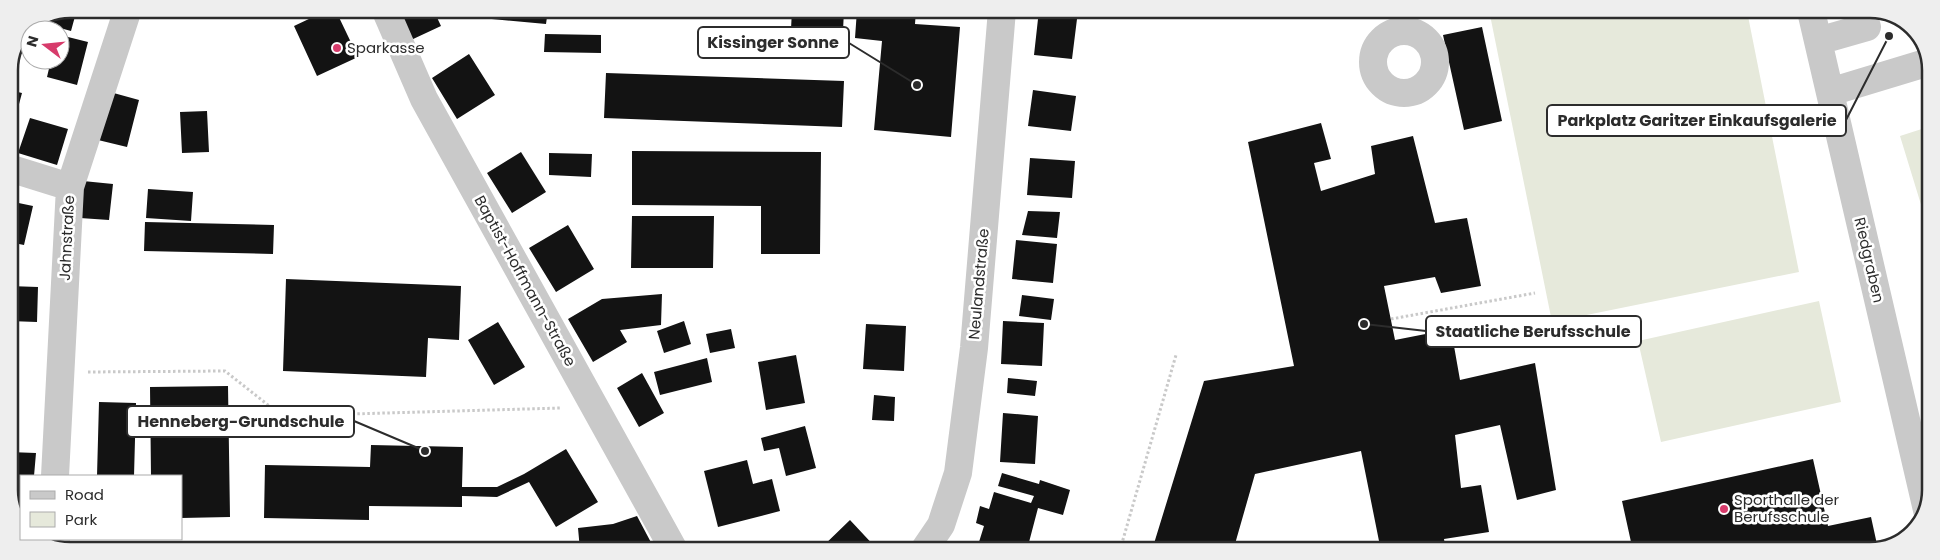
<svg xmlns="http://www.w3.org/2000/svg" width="1940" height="560" viewBox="0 0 1940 560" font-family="Poppins,sans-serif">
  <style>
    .green { fill: #e6e9db }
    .building { fill: #131313 }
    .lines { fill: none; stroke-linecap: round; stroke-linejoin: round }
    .path { stroke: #c9c9c9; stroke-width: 3; stroke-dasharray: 2.5 2.5; stroke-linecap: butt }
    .minor { stroke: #c9c9c9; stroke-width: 28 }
    .poi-dot { fill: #d73b6b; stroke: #fff; stroke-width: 2 }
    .labels { text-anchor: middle; stroke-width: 5; stroke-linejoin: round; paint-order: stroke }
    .poi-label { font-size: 15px; fill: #2c2c2c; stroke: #fff; text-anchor: start }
    .street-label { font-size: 15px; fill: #2c2c2c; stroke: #fff }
    .rim { fill: none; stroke: #2c2c2c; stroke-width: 2.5 }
    .leader { fill: none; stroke: #2c2c2c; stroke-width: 2 }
    .callout-dot { fill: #2c2c2c; stroke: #fff; stroke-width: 2 }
    .callout { fill: #fff; stroke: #2c2c2c; stroke-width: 2 }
    .callout-label { font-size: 16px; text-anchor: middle; font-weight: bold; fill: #2c2c2c }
  </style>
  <rect width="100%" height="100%" fill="#fff"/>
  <!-- green -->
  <path class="green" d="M1489 10 1747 11 1799 272 1552 322Z
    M1931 126 1930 234 1900 136Z
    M1819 301 1841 402 1661 442 1638 341Z"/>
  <!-- building -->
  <path class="building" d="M70 9H77L71 31 38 22Z
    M330 9H335L358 57 317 76 294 26Z
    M397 9H433L441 26 411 40Z
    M472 9H571L570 19 547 17 546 24 471 17Z
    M792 10H844L843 31 791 29Z
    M857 10H916L915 24 960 27 951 137 874 130 882 41 855 38Z
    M1039 10 1078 11 1072 59 1034 55Z
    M1482 27 1502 121 1464 130 1443 35Z
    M545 34 601 35V53L544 52Z
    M60 35 88 42 77 85 47 77 51 60H60Z
    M469 54 495 95 457 119 432 78Z
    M606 73 844 81 842 127 604 118Z
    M9 90 22 93 9 141Z
    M1033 90 1076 96 1071 131 1028 126Z
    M110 92 139 100 127 147 98 140Z
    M207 111 209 152 182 153 180 112Z
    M30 118 68 129 57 165 18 153Z
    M1321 123 1331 159 1314 163 1321 191 1375 174 1371 146 1413 136 1435 223 1467 218 1481 286 1441 293 1435 277 1384 286 1395 340 1451 329 1460 380 1535 363 1556 490 1517 500 1500 425 1455 435 1461 488 1481 485 1489 532 1444 539 1446 551H1381L1361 451 1255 474 1233 551 1152 550 1204 381 1294 366 1248 142Z
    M632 151 821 152 820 254H761V206L632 205Z
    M521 152 546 192 512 213 487 173Z
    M549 153 592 154 591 177 549 175Z
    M1030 158 1075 161 1072 198 1027 195Z
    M83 181 113 184 109 220 80 218Z
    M148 189 193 192 191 221 146 218Z
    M9 201 33 206 24 245 9 242Z
    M1028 211 1060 212 1057 238 1022 235Z
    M632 216H714L713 268H631Z
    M145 222 274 225 273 254 144 251Z
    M568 225 594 269 556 292 529 248Z
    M1016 240 1057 244 1053 283 1012 279Z
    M286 279 461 286 459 340 428 338 426 377 283 371Z
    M9 286 38 287 37 322 9 321Z
    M662 294 661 325 620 330 627 342 593 362 568 319 602 299Z
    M1022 295 1054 299 1051 320 1019 316Z
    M684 321 691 344 664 353 657 331Z
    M1003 321 1044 323 1042 366 1001 364Z
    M498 322 525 367 494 385 468 340Z
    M866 324 906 326 904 371 863 369Z
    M731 329 735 348 710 353 706 334Z
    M796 355 805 403 766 410 758 362Z
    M707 358 712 382 660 395 654 372Z
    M642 373 664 413 639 427 617 388Z
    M1008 378 1037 381 1035 396 1007 393Z
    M228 386 230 517 181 518V476H151L150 387Z
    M874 395 895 397 894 421 872 420Z
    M99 402 136 403 134 476H97Z
    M1003 413 1038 416 1035 464 1000 462Z
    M805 426 816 468 786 476 779 448 764 451 761 438Z
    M371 445 463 447 462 487H497L524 474 566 449 598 502 556 527 529 482 497 497 462 496V507L369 506V520L264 518 265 465 370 467Z
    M9 452 36 453 34 476H21V524L9 494Z
    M1813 459 1828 526 1871 517 1878 549 1870 551H1633L1622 501Z
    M747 460 753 484 772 479 780 511 718 527 704 471Z
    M1002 473 1039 484 1040 480 1070 490 1063 515 1038 508 1028 546 1042 550H999V548L979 542 984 526 976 523 980 506 989 509 994 492 1031 503 1034 496 998 486Z
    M637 516 655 550H580L578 528 613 524Z
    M850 520 878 550H819Z
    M349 542H389V550H349Z"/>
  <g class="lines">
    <!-- path -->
    <path class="path" d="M1391 319 1535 293
      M88 372 225 371 282 416 561 408
      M1120 550 1176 355"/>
    <!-- minor -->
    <path class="minor" d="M385 9 424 99 674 550
      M1811 11 1927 510
      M1373 62a31 31 0 1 1 62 0a31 31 0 1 1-62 0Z
      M1818 41 1867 27
      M1830 92 1929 62
      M9 168 70 187
      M55 476 70 187 128 9
      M56 539V549
      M924 550 941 525 958 473 974 348 1002 10"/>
  </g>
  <!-- markers -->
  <g class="poi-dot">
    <circle cx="337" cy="48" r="5"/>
    <circle cx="1724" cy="509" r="5"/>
  </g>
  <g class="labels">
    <!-- poi labels -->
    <g class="poi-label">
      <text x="347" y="53">Sparkasse</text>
      <text x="1734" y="505">Sporthalle der<tspan x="1734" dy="17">Berufsschule</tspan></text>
    </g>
    <!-- street labels -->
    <g class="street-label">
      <text transform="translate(67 238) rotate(-87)" y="5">Jahnstraße</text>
      <text transform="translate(1869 260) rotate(77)" y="5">Riedgraben</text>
      <text transform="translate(525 281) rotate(61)" y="5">Baptist-Hoffmann-Straße</text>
      <text transform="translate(979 284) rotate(-85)" y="5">Neulandstraße</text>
    </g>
  </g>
  <!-- crop -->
  <path d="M0 0H1940V560H0ZM70 18H1870A52 52 0 0 1 1922 70V490A52 52 0 0 1 1870 542H70A52 52 0 0 1 18 490V70A52 52 0 0 1 70 18Z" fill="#eee" fill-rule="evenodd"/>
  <path class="rim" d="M70 18H1870A52 52 0 0 1 1922 70V490A52 52 0 0 1 1870 542H70A52 52 0 0 1 18 490V70A52 52 0 0 1 70 18Z"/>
  <!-- callouts -->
  <path class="leader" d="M917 85L849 43M1889 36L1846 120M1364 324L1426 331M425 451L354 421"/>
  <g class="callout-dot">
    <circle cx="917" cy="85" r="5"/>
    <circle cx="1889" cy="36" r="5"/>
    <circle cx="1364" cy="324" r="5"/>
    <circle cx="425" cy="451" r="5"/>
  </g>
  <g class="callout">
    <rect x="698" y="27" width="151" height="31" rx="5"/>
    <rect x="1547" y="105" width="299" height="31" rx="5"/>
    <rect x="1426" y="316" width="215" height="31" rx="5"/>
    <rect x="127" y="406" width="227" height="31" rx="5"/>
  </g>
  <g class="callout-label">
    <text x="773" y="48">Kissinger Sonne</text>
    <text x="1697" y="126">Parkplatz Garitzer Einkaufsgalerie</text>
    <text x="1533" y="337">Staatliche Berufsschule</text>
    <text x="241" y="427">Henneberg-Grundschule</text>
  </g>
  <!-- legend -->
  <rect x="20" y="475" width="162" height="65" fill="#ffffff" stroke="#ababab"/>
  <rect x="30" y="491" width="25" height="8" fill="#c9c9c9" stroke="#ababab"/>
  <text x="65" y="500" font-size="15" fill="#2c2c2c">Road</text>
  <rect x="30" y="512" width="25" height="15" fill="#e6e9db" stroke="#ababab"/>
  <text x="65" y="525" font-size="15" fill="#2c2c2c">Park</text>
  <!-- north arrow -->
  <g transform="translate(45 45) rotate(286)"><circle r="24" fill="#ffffff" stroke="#ababab"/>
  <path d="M0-4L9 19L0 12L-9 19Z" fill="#d73b6b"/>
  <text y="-8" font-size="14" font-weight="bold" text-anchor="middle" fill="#2c2c2c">N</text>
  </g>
</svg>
